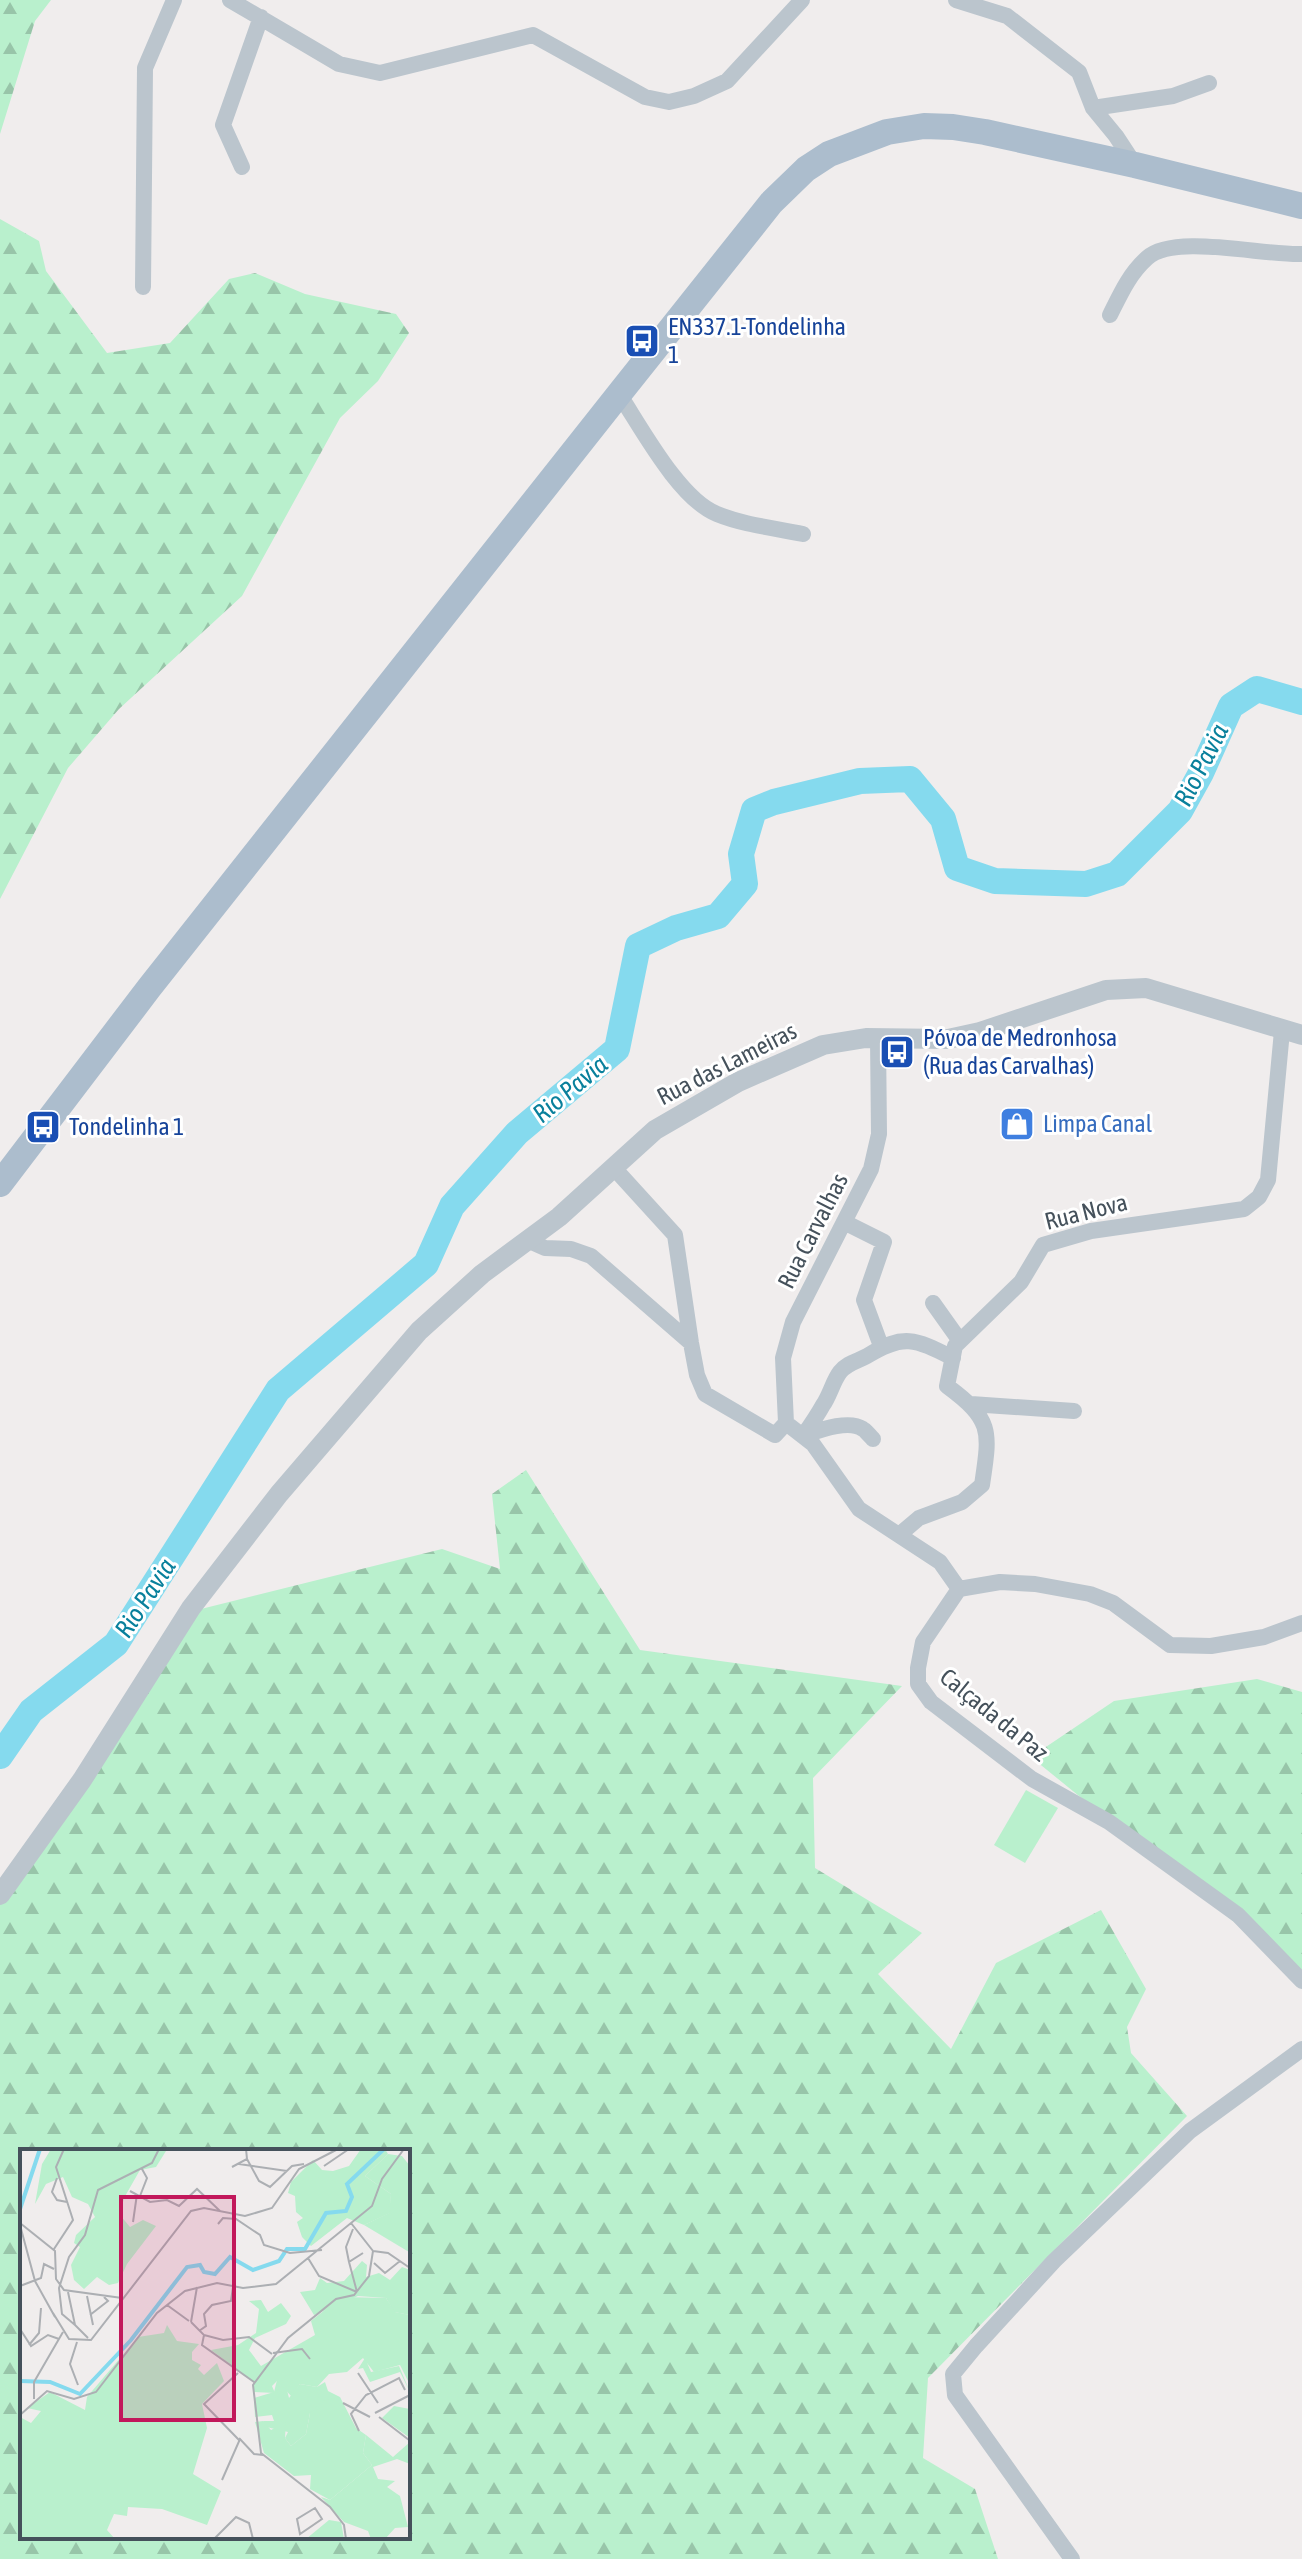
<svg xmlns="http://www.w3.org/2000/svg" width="1302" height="2559" viewBox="0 0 1302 2559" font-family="'Asap Condensed',sans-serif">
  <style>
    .forest { fill: url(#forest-firs); fill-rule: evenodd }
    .park { fill: #b9f0cd }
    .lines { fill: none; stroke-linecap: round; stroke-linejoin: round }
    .river { stroke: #85daee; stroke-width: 26 }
    .minor { stroke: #bbc5cd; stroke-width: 16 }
    .tertiary { stroke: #bbc5cd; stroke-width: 20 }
    .primary { stroke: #acbdcd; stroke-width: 26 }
    .labels { text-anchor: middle; stroke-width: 6; stroke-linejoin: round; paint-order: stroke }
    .transit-label { font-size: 24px; fill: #164399; stroke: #fff; text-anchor: start }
    .street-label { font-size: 24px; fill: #45515b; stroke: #fff }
    .shop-label { font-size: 24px; fill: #366cbe; stroke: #fff; text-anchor: start }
    .water-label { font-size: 26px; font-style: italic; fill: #09809c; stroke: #fff }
    .inset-river { fill: none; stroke: #85daee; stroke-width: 4 }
    .inset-road { fill: none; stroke: #acafb3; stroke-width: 2 }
    .view { fill: #c2185b; fill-opacity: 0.15; stroke: #c2185b; stroke-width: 4 }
    .inset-edge { fill: none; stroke: #45515b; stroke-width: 4 }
  </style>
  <defs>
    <pattern id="forest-firs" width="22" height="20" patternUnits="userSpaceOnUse" patternTransform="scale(2)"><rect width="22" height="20" fill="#b9f0cd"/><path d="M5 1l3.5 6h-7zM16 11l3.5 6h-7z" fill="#98c5a9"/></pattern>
  </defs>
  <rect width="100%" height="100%" fill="#f0eded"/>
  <!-- forest -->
  <path class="forest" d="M0 0H51L35 21 0 134Z
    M0 219 39 241 46 271 107 353 170 343 229 279 255 273 305 294 396 314 409 333 378 381 340 418 242 596 119 709 68 768 0 899Z
    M526 1470 640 1650 902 1686 813 1778 815 1868 922 1933 878 1974 951 2049 996 1963 1101 1910 1146 1989 1127 2027 1131 2053 1187 2116 928 2378 923 2458 975 2489 998 2559H0V1892L201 1609 442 1549 500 1569 492 1494ZM22 2151H408V2537H22Z
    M1257 1679 1302 1692V1977L1031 1757 1114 1701Z"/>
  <!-- park -->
  <path class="park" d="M1026 1790 1058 1808 1025 1863 994 1845Z"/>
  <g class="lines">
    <!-- river -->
    <path class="river" d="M0 1756 31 1711 116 1644 278 1390 426 1264 452 1206 517 1133 617 1049 638 946 676 928 718 916 745 884 741 854 754 810 774 802 860 781 910 779 943 819 957 868 995 881 1086 884 1117 874 1180 811 1201 773 1231 706 1257 689 1302 702"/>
    <!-- minor -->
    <path class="minor" d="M230 0 339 64 380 73 533 35 645 97 669 102 694 96 727 81 802 0
      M956 0 1007 16 1079 72 1093 108 1116 136 1135 165
      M1093 108 1173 96 1209 83
      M242 167 223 125 261 17
      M143 287 145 68 174 0
      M1110 315C1120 295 1129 274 1147 258 1174 233 1265 256 1302 254
      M619 394C641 427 679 499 717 514 744 525 775 528 803 534
      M878 1038 879 1134 871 1169 793 1322 783 1358 786 1423 813 1444 859 1509 940 1562 959 1589 923 1642 918 1668V1684L931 1702 1032 1779 1109 1822 1238 1915 1302 1981
      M614 1168 675 1235 691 1343 697 1375 705 1394 775 1435 786 1423
      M844 1222 884 1242 864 1300 881 1346
      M527 1240 545 1248 571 1249 591 1256 691 1343
      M933 1303 960 1341
      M971 1404 1074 1411
      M803 1436C810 1426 817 1416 823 1405 830 1395 833 1381 840 1372 847 1363 858 1361 867 1356 904 1333 915 1339 953 1358
      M803 1436C818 1431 848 1419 863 1429 864 1429 872 1438 873 1439
      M899 1535 919 1518 962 1502 982 1485C990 1431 993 1420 947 1386L955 1346 1021 1282 1043 1245 1091 1231 1244 1209 1259 1197 1268 1180 1282 1031
      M959 1589 1000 1582 1035 1584 1090 1594 1113 1603 1170 1645 1211 1646 1264 1637 1302 1623
      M1072 2559 955 2395 953 2374 976 2346 1054 2261 1190 2131 1302 2049"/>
    <!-- tertiary -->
    <path class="tertiary" d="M0 1895 82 1780 191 1608 279 1494 419 1331 482 1274 559 1217 655 1130 738 1082 823 1045 866 1038 948 1039 980 1032 1106 990 1146 988 1302 1035"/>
    <!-- primary -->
    <path class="primary" d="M0 1184 149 988 619 394 771 203 806 169 829 154 887 132 924 126 953 127 985 132 1135 165 1302 206"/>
  </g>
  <!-- icons -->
  <defs>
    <g id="bus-square" transform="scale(1.8)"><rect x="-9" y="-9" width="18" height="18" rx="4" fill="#1a4fb4" stroke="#fff"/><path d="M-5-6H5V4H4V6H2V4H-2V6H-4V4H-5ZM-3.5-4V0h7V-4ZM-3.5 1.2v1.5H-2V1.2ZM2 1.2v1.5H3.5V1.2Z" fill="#fff"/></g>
    <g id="shop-square" transform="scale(1.8)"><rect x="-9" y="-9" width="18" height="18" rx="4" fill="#3f7fe0" stroke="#fff"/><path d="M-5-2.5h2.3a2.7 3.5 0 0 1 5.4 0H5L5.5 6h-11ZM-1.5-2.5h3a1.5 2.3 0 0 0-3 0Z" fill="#fff"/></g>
  </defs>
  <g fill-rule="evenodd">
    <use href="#bus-square" x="642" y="341"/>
    <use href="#bus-square" x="897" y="1052"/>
    <use href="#shop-square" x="1017" y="1124"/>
    <use href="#bus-square" x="43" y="1127"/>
  </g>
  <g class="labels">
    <!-- transit labels -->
    <g class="transit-label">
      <text x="668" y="335">EN337.1-Tondelinha<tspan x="668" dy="28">1</tspan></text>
      <text x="923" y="1046">Póvoa de Medronhosa<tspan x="923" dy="28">(Rua das Carvalhas)</tspan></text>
      <text x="69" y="1135">Tondelinha 1</text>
    </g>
    <!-- street labels -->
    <g class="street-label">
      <text transform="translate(727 1064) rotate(-27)" y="8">Rua das Lameiras</text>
      <text transform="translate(1086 1212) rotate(-14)" y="8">Rua Nova</text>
      <text transform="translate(813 1231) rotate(-63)" y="8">Rua Carvalhas</text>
      <text transform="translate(994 1715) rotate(39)" y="8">Calçada da Paz</text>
    </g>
    <!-- shop labels -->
    <g class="shop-label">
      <text x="1043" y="1132">Limpa Canal</text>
    </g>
    <!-- water labels -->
    <g class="water-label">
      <text transform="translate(1201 765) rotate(-63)" y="9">Rio Pavia</text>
      <text transform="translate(570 1089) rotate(-40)" y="9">Rio Pavia</text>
      <text transform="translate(145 1598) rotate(-57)" y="9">Rio Pavia</text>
    </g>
  </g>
  <!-- overview -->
  <g transform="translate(20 2149)">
    <rect width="390" height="390" fill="#f0eded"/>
    <path d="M341 0H365L368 5 345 27 371 45 370 64 344 76 327 69 291 97 282 88 277 73 283 69 276 63 275 47 268 44 271 33 293 11 302 21 313 22 329 17ZM342 112 347 116 346 128 359 124 370 131 382 118 390 121V166L374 163 366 149 338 147 294 166 280 143 295 141 300 129 307 134 324 132ZM345 209 351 223 379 217 390 243 380 223 350 233 343 219 338 220ZM257 231 266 237 269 249 280 235 297 238 305 233 308 242 320 248 302 266 290 264 286 285 271 297 265 289 268 283 246 278 243 272H254L252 266 235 268 234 249 254 243ZM346 286 373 308 390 293V315L377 310 353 318 358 330 375 332 367 338 380 347 388 378 375 379 365 390H351L348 382 324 373 301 348 310 351 352 316 343 304Z" fill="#b9f0cd"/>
    <path d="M31 0 146 2 136 18 120 21 104 49 100 66 110 78 123 71 136 77 107 115 98 134 89 136 77 128 64 140 54 131 51 116 60 98 54 94 56 86 75 68 68 55 52 48 43 28 26 35 15 55 22 15ZM368 5 382 7 390 17 389 103 344 76 369 64 371 45 345 27ZM321 148 366 149 375 163 390 166V236L380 216 354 223 343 209 327 223 309 225 297 238 280 235 272 248 257 232 252 237 255 244 233 243 234 233 191 201 218 196 236 184 239 160 229 152 241 151 248 163 261 154 271 167 266 175 235 189 229 201 241 217 295 186 291 172ZM147 176 157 192 179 195 172 203V211L181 216 178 220 184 226 197 214 204 232 182 255 187 279 173 325 201 342 187 376 142 360 108 358 107 367 94 365 87 381 95 390H0V268L11 274 21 262 7 259 30 243 65 261 67 248 118 188 144 184ZM320 248 336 279 346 286 343 304 352 316 310 351 290 340 291 326 274 327 244 304 235 273 243 272 251 281 266 273 265 289 271 297 286 285 290 264 303 252ZM374 257 390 260V289L362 269ZM309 371 321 373 324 390H286Z" fill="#b9f0cd"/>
    <path class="inset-river" d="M0 60 20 0M0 232 30 233 60 245 111 191 167 118 180 116 184 123 195 125 210 108 233 121 259 112 267 100H285L306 64 326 62 332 48 327 35 364 0"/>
    <path class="inset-road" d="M227 10 239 32 250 38 272 17 284 15M219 15 267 22M304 17 329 0M212 18 227 10 226 0M37 29 32 43 37 51 47 53M110 42 130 53 147 51 159 57 177 40 200 62M120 47 127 29 122 20M113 73 117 45M0 74 35 102 36 130 44 141 102 149M198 75 203 69 216 70 240 86 244 96 270 104 302 101M0 76 15 132 35 168M34 100 53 71 36 18 44 0M353 102 368 104 390 119M288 109 299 127 337 143M329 113 326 98 333 80M354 114 365 124 380 112M0 137 21 129 24 115 34 120M48 143 55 176 68 189M337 143 329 113 343 104M67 147 73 176M147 156 169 172M33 164 49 190 71 191 171 62 184 59 225 67 252 59 279 20 318 0M70 166 88 152 84 148M171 173 184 186 182 196 234 233M171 173 177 138M55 176 42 165 39 139 49 108 65 86 78 41 132 14 139 0M0 180 11 197 28 186 39 190M179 182 186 177 184 165 192 156 211 152 213 138M184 186 203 191 229 188 252 205M57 193 50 215 58 236M9 196 19 184 21 159M253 204 282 200 290 210M218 224 184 255 219 291M338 224 358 254M14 250V233L43 183M323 254 350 268M355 264 390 246M0 266 27 242 54 250 76 243 137 164 165 142 197 134 223 139 256 135 352 57 362 30 384 0M359 268 389 291M339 282 331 265 346 246 379 229 385 241M202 331 220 290 234 305 243 306M295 359 302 370 280 385 277 370ZM194 390 216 368 229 374 233 390M326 390 324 376 310 358 241 304 233 236 268 189 316 150 334 146 349 127 353 102 331 74"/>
    <path class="view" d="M101 48H214V271H101Z"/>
    <rect width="390" height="390" class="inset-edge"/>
  </g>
</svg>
